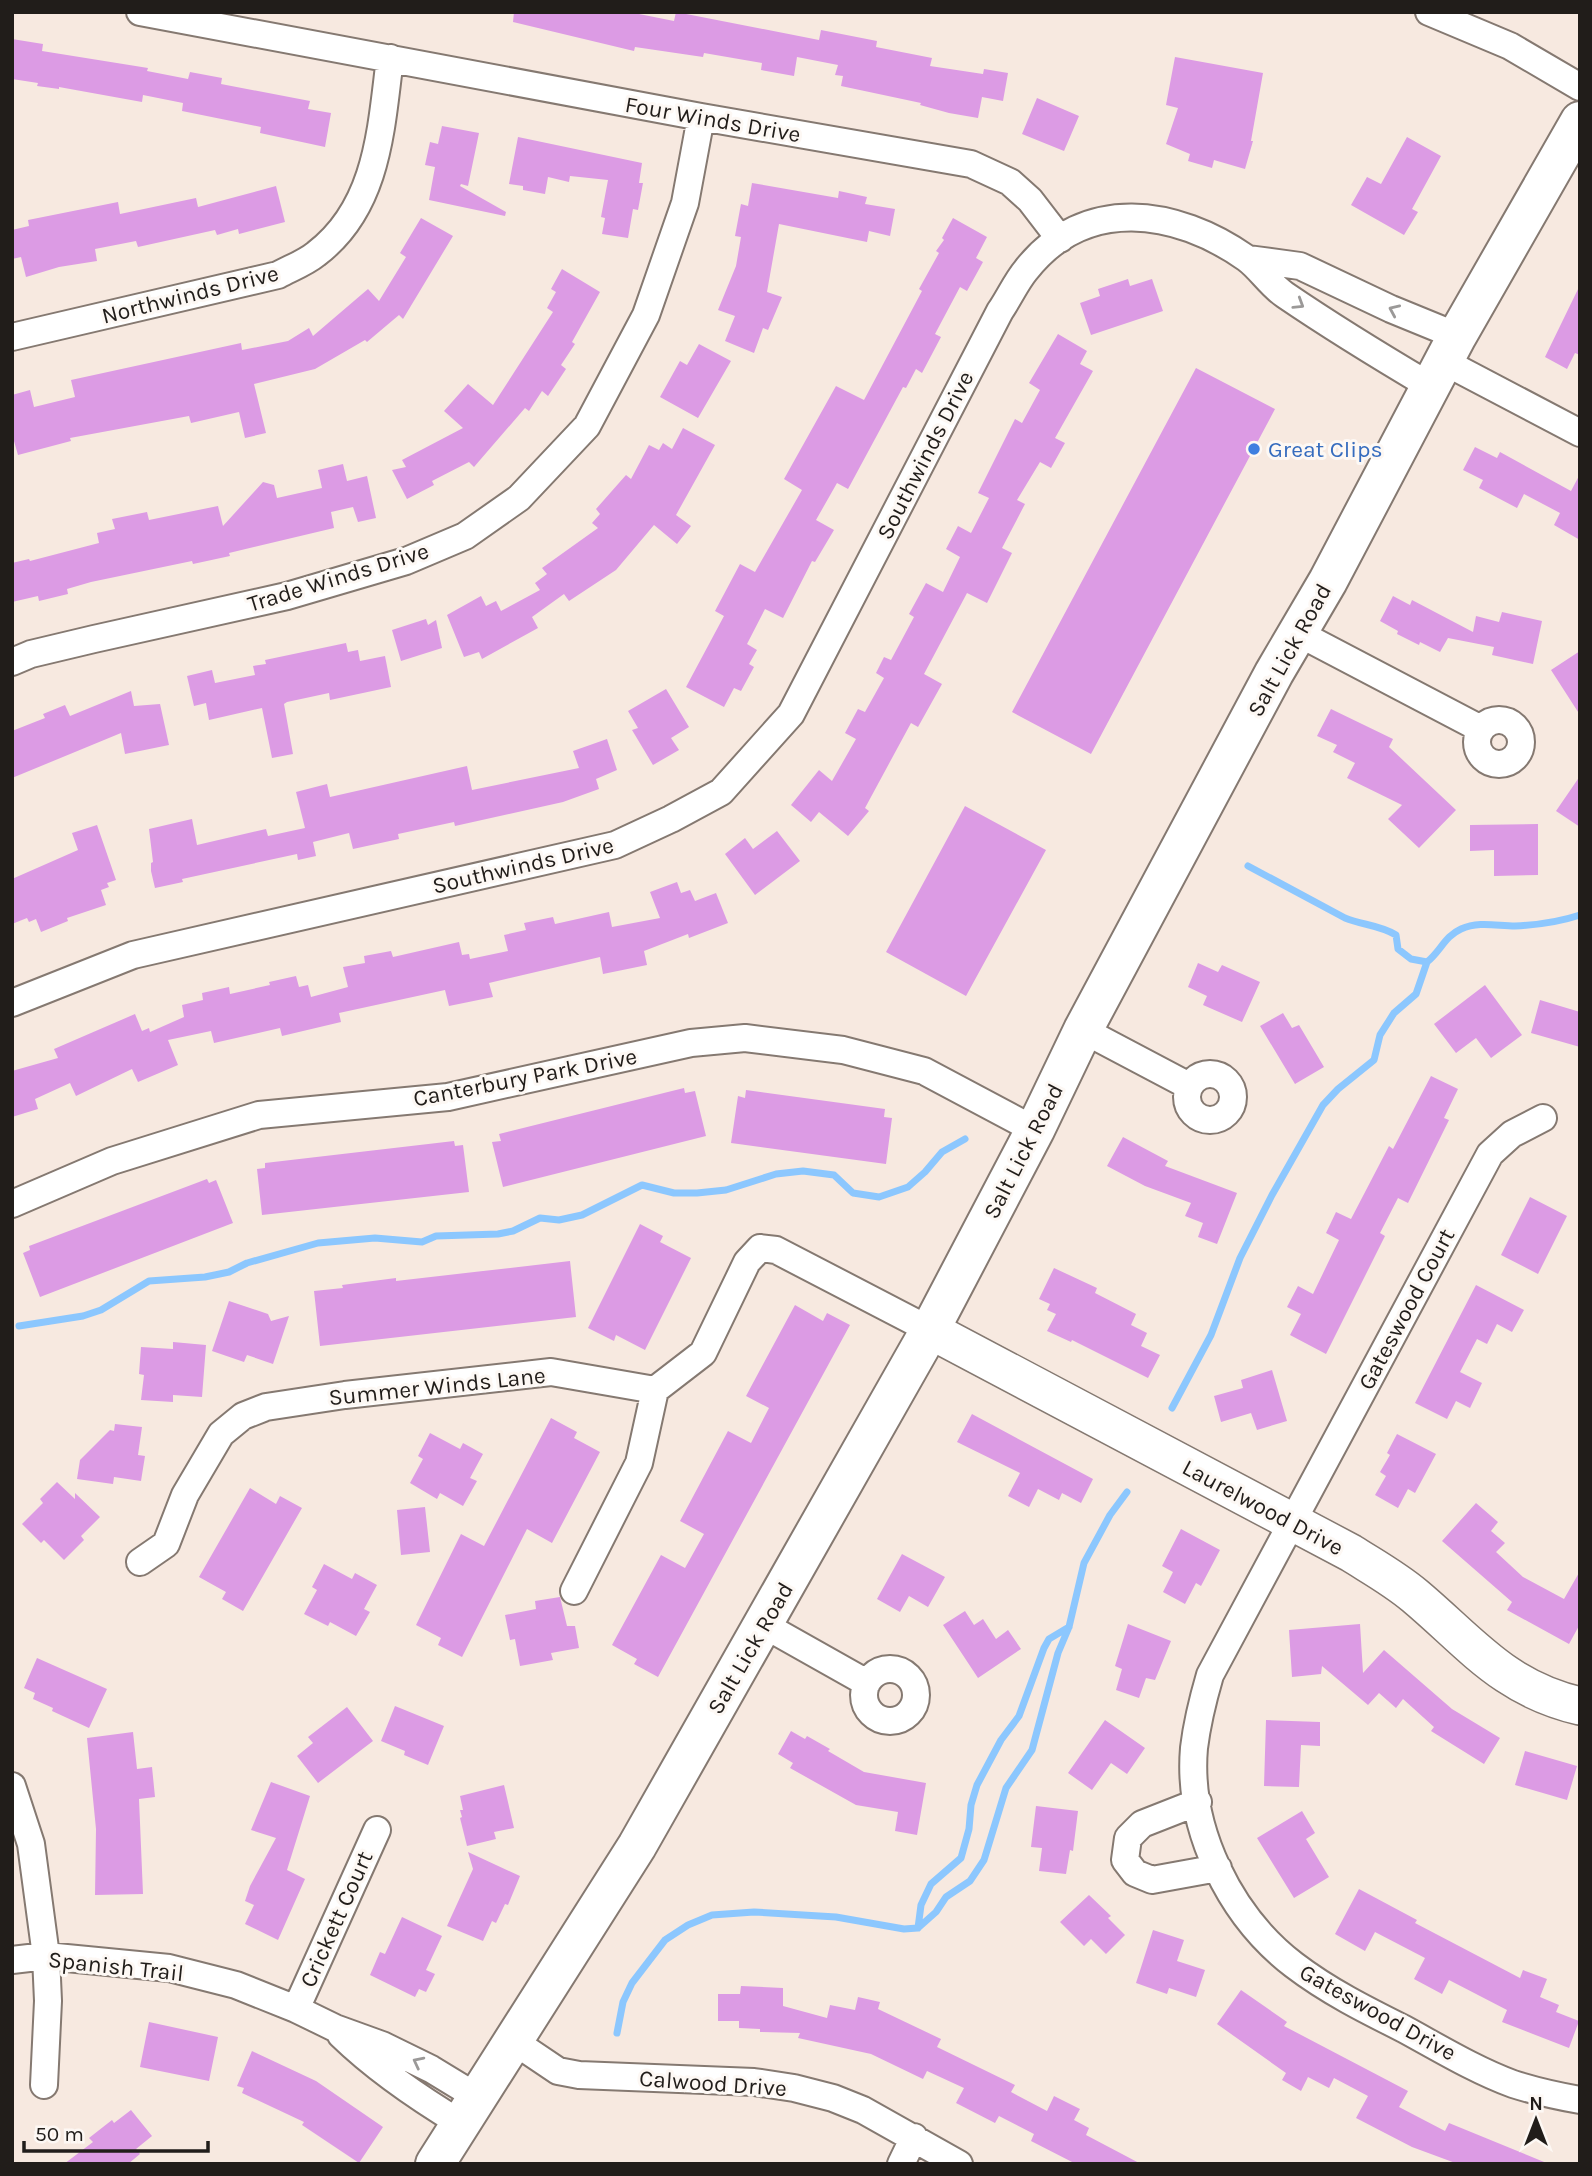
<svg xmlns="http://www.w3.org/2000/svg" width="1592" height="2176" viewBox="0 0 1592 2176" font-family="Karla,sans-serif">
  <style>
    .lines { fill: none; stroke-linecap: round; stroke-linejoin: round }
    .stream { stroke: #8cc7fe; stroke-width: 7 }
    .building { fill: #dc9be4 }
    .street-casing { stroke: #857971; stroke-width: 30 }
    .secondary-casing { stroke: #857971; stroke-width: 40 }
    .primary-casing { stroke: #857971; stroke-width: 42 }
    .street { stroke: #fff; stroke-width: 26 }
    .secondary { stroke: #fff; stroke-width: 37 }
    .primary { stroke: #fff; stroke-width: 38 }
    .oneway { stroke: #9b9998 }
    .shop-dot { fill: #3f7fe0; stroke: #fdf8f4; stroke-width: 2.5 }
    .labels { text-anchor: middle; stroke-width: 6; stroke-linejoin: round; paint-order: stroke }
    .street-label { font-size: 23px; fill: #211d1a; stroke: #fdf8f4 }
    .shop-label { font-size: 23px; fill: #366cbe; stroke: #fdf8f4; text-anchor: start }
  </style>
  <rect width="100%" height="100%" fill="#f7e9e0"/>
  <g class="lines">
    <!-- stream -->
    <path class="stream" d="M1248 866 1345 918C1362 925 1380 925 1396 935L1398 949 1411 959 1427 962C1440 952 1445 936 1461 929 1479 921 1497 926 1515 926 1537 925 1559 922 1580 915
      M19 1326 83 1316 101 1310 149 1281 205 1277 229 1272 247 1263 318 1243 375 1238 422 1242 436 1236 498 1234 513 1231 540 1218 559 1220 582 1215 642 1185 674 1193H697L726 1190 776 1174 803 1171 834 1175 853 1193 879 1197 908 1187 925 1172 942 1152 965 1139
      M1172 1408 1211 1335 1240 1258 1272 1195 1323 1105 1338 1089 1374 1060 1380 1035 1394 1013 1416 994 1427 962
      M918 1928 921 1905 931 1884 961 1858 969 1829 971 1805 977 1785 1001 1740 1019 1716 1044 1648 1049 1639 1069 1627
      M617 2033 623 2002 632 1983 665 1940 688 1925 712 1915 754 1912 836 1917 904 1929 918 1928 936 1912 946 1897 970 1881 984 1860 1006 1788 1032 1750 1058 1653 1069 1627 1084 1563 1110 1515 1127 1492"/>
  </g>
  <!-- building -->
  <path class="building" d="M514 12H629L674 21 676 12 819 40 821 30 877 41 876 47 932 58 930 66 983 74 984 69 1008 73 1003 101 982 97 978 118 949 113 920 105 921 103 841 86 843 76 835 75 838 65 797 57 794 76 761 70 762 63 704 53 703 57 635 47 634 51 513 22Z
    M12 39 43 44 42 51 148 68 147 71 188 79 190 72 222 78 221 84 310 101 308 109 331 113 325 147 260 133 261 127 182 111 183 103 143 95 142 102 59 87V89L37 86 38 83 12 79Z
    M1175 57 1263 73 1251 141H1253L1245 169 1214 160 1212 168 1188 161 1190 154 1166 144 1178 108 1166 105Z
    M1037 98 1079 116 1064 151 1022 134Z
    M442 126 479 133 468 186 461 184 460 186 506 212 505 216 429 200 435 167 425 165 430 142 438 144Z
    M518 137 642 163 639 183H643L638 210 633 209 628 238 602 234 605 218 601 217 608 180 570 176 569 182 548 177 545 194 523 190V186L509 184Z
    M1407 137 1441 156 1412 209 1418 212 1404 235 1351 205 1367 177 1381 184Z
    M752 183 838 198 839 191 867 197 865 204 895 209 890 236 869 231 867 242 779 224 767 292 782 297 768 330 763 328 754 353 725 341 735 316 718 310 736 266 741 237 735 236 741 204 748 206Z
    M276 186 285 222 239 234 238 229 217 235 215 230 138 247 136 241 95 249 97 261 59 267 26 277 21 257 12 259V230L29 226 28 220 118 202 120 214 196 198 198 207Z
    M421 218 453 236 403 319 399 315 367 342 365 340 315 369 254 384 266 433 245 438 239 412 191 423 189 416 70 438 71 441 18 455 12 434V395L30 390 34 407 75 397 71 380 241 343 242 350 288 341 309 328 313 336 368 289 379 301 406 257 400 253Z
    M953 218 987 237 976 258 983 262 967 291 960 287 935 334 941 337 922 373 916 369 906 388 903 387 848 489 837 483 816 520 834 530 815 562 812 561 783 618 765 609 747 644 757 650 749 664 754 667 741 691 734 688 724 707 686 687 724 616 715 611 740 564 755 572 802 490 784 479 836 386 864 400 922 291 919 289 939 253 936 251 944 240 942 238Z
    M562 269 600 292 572 342 575 344 561 365 566 369 548 396 542 391 529 411 525 408 474 467 469 462 432 481 434 485 407 499 392 470 406 467 402 460 463 428 444 411 468 384 493 405 553 312 547 308 556 292 551 289Z
    M1128 279 1130 286 1152 279 1163 311 1091 335 1080 303 1100 296 1098 289Z
    M1580 285V355L1575 353 1567 369 1545 357Z
    M1058 334 1087 351 1080 364 1093 371 1055 438 1065 443 1051 468 1040 462 1017 500 1025 504 1002 548 1012 553 987 603 967 593 924 674 942 684 918 727 911 723 865 808 869 811 848 836 819 812 811 822 791 805 819 770 832 781 856 739 845 733 858 709 865 712 884 678 876 673 884 657 891 660 914 617 909 614 926 583 943 592 960 557 946 549 958 526 971 533 989 498 978 493 1015 419 1022 423 1040 390 1029 383Z
    M699 344 731 361 698 418 660 397 680 361 687 365Z
    M1196 368 1275 409 1091 754 1012 712Z
    M683 428 715 445 676 515 691 526 677 544 654 525 616 570 569 601 564 594 532 617 538 628 482 659 479 652 464 657 447 615 481 596 486 606 496 601 501 611 540 590 535 583 547 574 542 568 598 528 592 523 600 514 596 509 626 475 631 479 649 445 659 450 663 443 672 449Z
    M1475 447 1497 458 1500 452 1571 491 1580 474V540L1554 525 1560 513 1524 494 1517 508 1479 488 1483 480 1463 470Z
    M343 464 347 481 367 476 376 518 358 522 353 507 331 512 334 528 229 553 230 556 193 564 192 561 91 582 67 589 68 594 39 601 38 596 12 602V563L29 559 30 561 99 543 97 533 115 529 112 519 147 512 149 520 218 506 223 526 263 482 274 485 277 498 322 488 318 470Z
    M1393 596 1410 605 1412 600 1473 632 1476 616 1499 622 1502 612 1542 621 1533 664 1492 655 1494 647 1448 638 1440 652 1420 642 1419 645 1397 634 1398 631 1380 621Z
    M426 619 428 625 436 620 442 648 401 661 392 630Z
    M346 643 348 652 358 650 360 661 385 656 391 687 330 700 329 693 287 702 284 704 293 754 272 758 262 708 209 720 206 703 194 706 187 676 212 670 215 683 255 675 253 666 266 664 265 660Z
    M1580 651V715L1551 670Z
    M666 689 689 727 671 738 679 750 653 765 632 730 638 728 628 711Z
    M131 691 134 706 160 704 169 745 125 754 121 733 12 778V731L45 718 43 714 65 705 70 716Z
    M1331 709 1393 739 1389 747 1456 810 1419 848 1388 819 1402 805 1347 778 1355 763 1333 752 1337 745 1317 736Z
    M607 739 617 770 596 779 599 789 563 802 455 826 454 822 398 834 399 839 353 849 349 833 313 842 316 856 298 860 297 854 182 879 183 882 155 888 151 871V863L153 862 149 829 192 819 197 845 266 829 268 836 305 828 296 792 327 784 330 797 467 766 472 790 579 768 573 751Z
    M1580 776V827L1556 811Z
    M965 806 1046 850 966 996 886 952Z
    M1538 824V875L1494 876V850L1470 851V825Z
    M97 825 116 880 107 883 109 887 101 890 106 905 67 918 68 921 41 932 36 919 29 922 27 918 12 924V879L78 850 72 833Z
    M777 831 800 861 755 895 725 854 745 838 753 849Z
    M677 882 681 893 690 890 695 901 716 893 728 923 689 938 688 934 644 951 647 965 603 974 600 957 489 983 493 997 449 1006 445 990 339 1013 341 1022 282 1036 280 1028 214 1043 211 1031 168 1040 178 1065 138 1082 132 1069 76 1096 70 1083 35 1099 38 1109 12 1117V1071L58 1058 54 1049 135 1014 142 1031 149 1028 150 1032 184 1017 182 1005 203 1000 202 993 229 987 230 994 270 985 269 982 296 976 299 987 308 985 311 997 348 987 343 967 365 963 364 956 391 951 393 957 459 942 462 955 469 954 470 959 508 951 504 935 526 930 524 923 553 917 555 924 609 912 612 927 660 918 650 892Z
    M1198 963 1218 972 1222 965 1260 982 1242 1022 1203 1005 1207 996 1188 987Z
    M1485 985 1522 1035 1491 1058 1476 1038 1456 1053 1434 1024Z
    M1540 1000 1580 1012V1047L1531 1033Z
    M1283 1013 1292 1028 1299 1025 1324 1067 1295 1084 1260 1026Z
    M1431 1076 1458 1089 1444 1118 1449 1120 1408 1203 1398 1198 1380 1233 1385 1236 1326 1354 1290 1335 1301 1314 1287 1307 1298 1286 1313 1294 1339 1240 1326 1233 1336 1212 1351 1219 1389 1146 1393 1149Z
    M684 1088 685 1093 695 1091 706 1136 503 1187 492 1142 501 1141 499 1134Z
    M746 1090 885 1109 884 1117 892 1118 886 1164 731 1143 738 1096 745 1098Z
    M1123 1137 1168 1161 1165 1166 1237 1193 1217 1244 1198 1237 1203 1223 1185 1216 1191 1203 1145 1186 1107 1166Z
    M454 1141 455 1146 463 1145 469 1192 262 1215 257 1169 265 1168V1163Z
    M207 1179 209 1183 216 1180 233 1223 40 1297 23 1253 30 1250 29 1246Z
    M1530 1197 1567 1216 1538 1274 1501 1255Z
    M640 1224 663 1236 660 1242 691 1258 645 1350 616 1335 614 1341 588 1328Z
    M570 1261 576 1317 320 1346 314 1291 343 1288 342 1285 396 1278V1281Z
    M1054 1268 1097 1288 1095 1293 1136 1314 1131 1325 1147 1333 1141 1346 1160 1355 1148 1378 1072 1340 1071 1342 1047 1331 1056 1314 1047 1310 1050 1304 1039 1299Z
    M1476 1285 1524 1310 1512 1332 1497 1324 1487 1344 1477 1339 1460 1372 1482 1383 1470 1408 1456 1401 1447 1419 1415 1403Z
    M229 1301 268 1314 271 1321 289 1316 273 1364 247 1355 244 1362 212 1351Z
    M795 1305 823 1321 827 1313 850 1325 658 1677 634 1664 637 1659 612 1645 661 1555 685 1568 704 1534 680 1521 728 1431 751 1443 769 1408 746 1396Z
    M173 1342 206 1345 202 1397 173 1395V1402L141 1400 144 1375 139 1374 141 1347 173 1349Z
    M1272 1370 1287 1421 1257 1430 1251 1413 1221 1422 1214 1396 1243 1388 1241 1380Z
    M972 1414 1093 1479 1081 1503 1062 1493 1059 1500 1038 1489 1029 1507 1008 1496 1020 1473 957 1442Z
    M551 1418 577 1432 574 1438 600 1452 552 1543 527 1529 462 1657 438 1645 441 1638 416 1625 461 1534 484 1546Z
    M115 1424 142 1427 138 1455 145 1456 141 1481 114 1477 113 1484 77 1479 80 1460 110 1430 114 1431Z
    M430 1433 460 1449 463 1443 483 1454 470 1478 477 1481 463 1506 440 1493 437 1499 410 1483 423 1459 418 1456Z
    M1397 1434 1436 1454 1415 1493 1408 1489 1398 1508 1375 1495 1386 1476 1380 1472 1390 1455 1387 1453Z
    M57 1482 75 1499V1493L100 1517 81 1536 84 1540 64 1560 44 1540 41 1543 22 1524 43 1503 40 1499Z
    M250 1488 276 1504 280 1496 302 1508 243 1611 222 1599 226 1592 199 1577Z
    M1476 1503 1498 1522 1491 1531 1505 1543 1496 1552 1523 1577 1564 1599 1580 1571V1624L1569 1644 1507 1610 1512 1602 1442 1541Z
    M425 1507 430 1552 401 1555 397 1510Z
    M1181 1529 1220 1550 1201 1586 1196 1583 1185 1604 1163 1592 1173 1572 1162 1566Z
    M902 1554 945 1577 928 1607 909 1596 900 1612 877 1599Z
    M324 1564 352 1579 355 1573 377 1585 364 1609 370 1612 356 1636 330 1622 328 1626 304 1614 317 1590 312 1587Z
    M560 1597 567 1626H575L579 1648 551 1653 553 1660 520 1666 515 1639 510 1640 505 1615 536 1609 535 1601Z
    M965 1611 974 1625 983 1619 996 1639 1008 1630 1021 1649 978 1678 943 1625Z
    M1128 1624 1171 1641 1155 1680 1146 1678 1139 1698 1116 1690 1122 1669 1115 1666Z
    M1360 1624 1363 1673 1384 1650 1452 1709 1500 1738 1484 1764 1431 1731 1434 1727 1403 1699 1396 1708 1379 1693 1368 1705 1322 1666 1321 1674 1292 1677 1289 1630Z
    M37 1658 107 1689 89 1728 52 1711 53 1708 33 1699 35 1693 24 1688Z
    M395 1706 444 1726 428 1765 404 1755 405 1751 381 1741Z
    M347 1707 373 1741 318 1783 297 1756 313 1743 308 1737Z
    M1105 1720 1145 1748 1127 1774 1111 1763 1092 1790 1068 1773Z
    M1266 1720 1320 1722V1746L1301 1745 1299 1787 1264 1786Z
    M791 1731 805 1739 807 1736 830 1749 828 1751 864 1772 926 1783 917 1835 895 1831 898 1812 856 1805 790 1768 793 1763 778 1754Z
    M133 1732 137 1769 152 1767 155 1797 139 1799 143 1894 95 1895 96 1829 87 1738Z
    M1525 1751 1577 1766 1567 1800 1515 1785Z
    M271 1782 310 1796 287 1870 305 1879 278 1940 245 1924 254 1905 245 1901 250 1886 276 1838 251 1830Z
    M504 1785 514 1828 494 1832 496 1839 467 1846 460 1818 462 1817 460 1810H463L460 1796Z
    M1036 1806 1078 1811 1073 1851 1070 1850 1066 1874 1039 1871 1042 1848 1031 1847Z
    M1302 1811 1315 1833 1306 1839 1329 1877 1294 1898 1257 1838Z
    M468 1852 520 1876 508 1905 505 1904 496 1923 492 1921 483 1941 447 1926 473 1869Z
    M1359 1889 1417 1920 1415 1923 1520 1978 1523 1970 1547 1979 1540 1997 1559 2005 1556 2012 1579 2021 1569 2048 1502 2022 1507 2010 1449 1980 1442 1994 1414 1979 1425 1958 1375 1932 1365 1951 1335 1934Z
    M1089 1895 1111 1916 1108 1918 1125 1935 1106 1954 1091 1939 1084 1946 1060 1922Z
    M402 1917 442 1936 426 1970 435 1974 426 1992 419 1989 415 1997 370 1975 380 1952 385 1954Z
    M1153 1930 1184 1940 1177 1961 1205 1970 1196 1997 1169 1988 1167 1994 1136 1983Z
    M741 1986 783 1988V2006L827 2018 830 2005 855 2010 858 1997 880 2002 878 2009 941 2039 937 2047 1015 2085 1011 2092 1047 2111 1054 2096 1080 2109 1074 2120 1089 2128 1086 2135 1141 2164H1076L1031 2141 1034 2134 999 2116 995 2123 956 2103 964 2088 927 2071 923 2079 871 2054 798 2038 800 2033 760 2032V2029L739 2028V2021H718V1994H740Z
    M1241 1990 1287 2022 1284 2026 1408 2091 1399 2107 1445 2131 1449 2123 1549 2164H1458L1412 2147 1356 2118 1368 2096 1334 2078 1329 2088 1308 2077 1301 2091 1282 2080 1286 2073 1217 2024Z
    M149 2022 218 2037 209 2081 140 2067Z
    M252 2051 316 2081 383 2127 359 2163 302 2125 304 2122 242 2093 244 2088 237 2086Z
    M131 2110 152 2136 136 2149 140 2154 128 2164H64L93 2142 89 2138 112 2120 114 2123Z"/>
  <g class="lines">
    <!-- street casing -->
    <g class="street-casing">
      <path id="street" d="M140 12 701 117 971 164 1010 182 1030 200 1060 239
        M1429 12 1510 46 1580 87
        M1248 259 1300 266 1391 309 1457 336
        M12 337 278 275C291 268 305 263 316 254 378 207 381 129 390 58
        M1443 361 1580 433
        M1298 633 1481 729
        M12 662 31 654 94 639 287 596 406 561 465 536 519 498 587 426 646 315 685 203 701 117
        M1477 742a22 22 0 1 1 44 0a22 22 0 1 1-44 0Z
        M12 1003 133 955 615 845 671 819 721 792 791 714 1000 311C1009 298 1016 282 1026 270 1085 195 1176 209 1246 258 1260 268 1270 285 1285 295 1332 327 1381 357 1430 386
        M1083 1030 1189 1086
        M1187 1097a23 23 0 1 1 46 0a23 23 0 1 1-46 0Z
        M1543 1118 1512 1134 1490 1154 1210 1675C1203 1699 1197 1723 1194 1748 1187 1829 1230 1916 1294 1965 1328 1991 1366 2010 1404 2029 1439 2048 1475 2070 1513 2084 1535 2091 1557 2096 1580 2100
        M12 1204 112 1161 259 1115 448 1097 691 1043 745 1038 843 1050 924 1071 1035 1130
        M140 1562 166 1544 185 1495 221 1434 243 1416 266 1407 345 1395 551 1372 655 1390 703 1353 747 1262 760 1248 776 1250 930 1330
        M574 1591 639 1463 655 1390
        M764 1625 867 1683
        M864 1695a26 26 0 1 1 52 0a26 26 0 1 1-52 0Z
        M12 1786 31 1844 46 1956 48 2001 44 2085
        M1198 1802 1142 1824 1128 1838 1125 1860 1135 1873 1152 1880 1218 1868
        M12 1960 46 1956 169 1968 236 1985 296 2009 335 2028 382 2045 431 2069 477 2097
        M296 2009 377 1830
        M341 2035C377 2070 417 2097 460 2123
        M512 2040 558 2071 579 2075 754 2082 794 2088 833 2098 863 2110 959 2164
        M901 2164 914 2137"/>
    </g>
    <!-- secondary casing -->
    <g class="secondary-casing">
      <path id="secondary" d="M930 1330 1351 1553C1373 1567 1395 1579 1415 1596 1471 1643 1503 1688 1580 1706"/>
    </g>
    <!-- primary casing -->
    <g class="primary-casing">
      <path id="primary" d="M435 2164 637 1846 930 1330 1035 1130 1083 1030 1274 673 1328 581 1457 336 1580 121"/>
    </g>
    <!-- street -->
    <use href="#street" class="street"/>
    <!-- secondary -->
    <use href="#secondary" class="secondary"/>
    <!-- primary -->
    <use href="#primary" class="primary"/>
  </g>
  <!-- one-way arrows -->
  <defs><path id="oneway-chevron" d="M-2-3.5L2.5 0L-2 3.5" fill="none" stroke-width="1.6" stroke-linecap="round" stroke-linejoin="round" transform="scale(1.75)"/></defs>
  <g class="oneway">
    <use href="#oneway-chevron" transform="translate(1299 304) rotate(32)"/>
    <use href="#oneway-chevron" transform="translate(1394 310) rotate(-156)"/>
    <use href="#oneway-chevron" transform="translate(418 2062) rotate(-153)"/>
  </g>
  <!-- markers -->
  <circle class="shop-dot" cx="1254" cy="449" r="7"/>
  <g class="labels">
    <!-- street labels -->
    <g class="street-label">
      <text transform="translate(713 119) rotate(10)" y="8">Four Winds Drive</text>
      <text transform="translate(190 294) rotate(-14)" y="8">Northwinds Drive</text>
      <text transform="translate(925 455) rotate(-63)" y="8">Southwinds Drive</text>
      <text transform="translate(338 577) rotate(-17)" y="8">Trade Winds Drive</text>
      <text transform="translate(1289 650) rotate(-61)" y="8">Salt Lick Road</text>
      <text transform="translate(523 865) rotate(-13)" y="8">Southwinds Drive</text>
      <text transform="translate(525 1077) rotate(-11)" y="8">Canterbury Park Drive</text>
      <text transform="translate(1023 1151) rotate(-63)" y="8">Salt Lick Road</text>
      <text transform="translate(1406 1309) rotate(-62)" y="8">Gateswood Court</text>
      <text transform="translate(437 1386) rotate(-6)" y="8">Summer Winds Lane</text>
      <text transform="translate(1263 1507) rotate(28)" y="8">Laurelwood Drive</text>
      <text transform="translate(750 1648) rotate(-60)" y="8">Salt Lick Road</text>
      <text transform="translate(336 1919) rotate(-66)" y="8">Crickett Court</text>
      <text transform="translate(116 1966) rotate(6)" y="8">Spanish Trail</text>
      <text transform="translate(1378 2012) rotate(29)" y="8">Gateswood Drive</text>
      <text transform="translate(713 2083) rotate(4)" y="8">Calwood Drive</text>
    </g>
    <!-- shop labels -->
    <g class="shop-label">
      <text x="1268" y="457">Great Clips</text>
    </g>
  </g>
  <!-- border -->
  <rect width="1592" height="2176" fill="none" stroke="#211d1a" stroke-width="28"/>
  <!-- north arrow -->
  <g transform="translate(1536 2120)" stroke="#fdf8f4" stroke-width="5" paint-order="stroke">
  <path d="M0-5L12 26L0 18L-12 26Z" fill="#211d1a"/>
  <text y="-10" font-size="19" font-weight="bold" text-anchor="middle" fill="#211d1a">N</text>
  </g>
  <!-- scale -->
  <path d="M24 2141v10h184v-10" fill="none" stroke="#211d1a" stroke-width="3.5"/>
  <text x="35" y="2141" font-size="21" fill="#211d1a" stroke="#fdf8f4" stroke-width="5" paint-order="stroke">50 m</text>
</svg>
